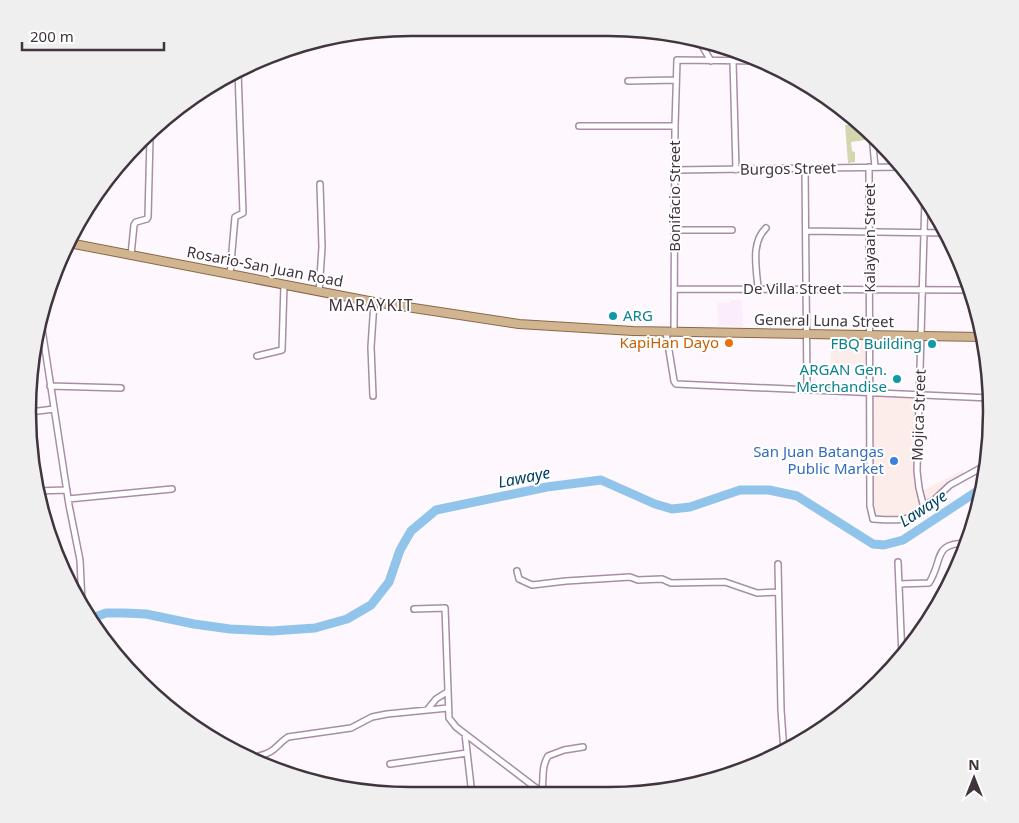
<svg xmlns="http://www.w3.org/2000/svg" width="1019" height="823" viewBox="0 0 1019 823" font-family="'Noto Sans',sans-serif">
  <style>
    .commercial { fill: #fcecea }
    .built { fill: #fcedfb }
    .green { fill: #d3d7af }
    .lines { fill: none; stroke-linecap: round; stroke-linejoin: round }
    .river { stroke: #91c4ea; stroke-width: 9 }
    .minor-casing { stroke: #a98da7; stroke-width: 8 }
    .primary-casing { stroke: #8b6845; stroke-width: 10 }
    .minor { stroke: #fff; stroke-width: 5 }
    .primary { stroke: #d1b591; stroke-width: 8 }
    .culture-dot { fill: #0f9aa8; stroke: #fff; stroke-width: 2 }
    .food-dot { fill: #e8710a; stroke: #fff; stroke-width: 2 }
    .shop-dot { fill: #3f7fe0; stroke: #fff; stroke-width: 2 }
    .labels { text-anchor: middle; stroke-width: 4; stroke-linejoin: round; paint-order: stroke }
    .street-label { font-size: 15px; fill: #40343f; stroke: #fff }
    .culture-label { font-size: 15px; fill: #0d838f; stroke: #fff; text-anchor: end }
    .food-label { font-size: 15px; fill: #c56008; stroke: #fff; text-anchor: end }
    .shop-label { font-size: 15px; fill: #366cbe; stroke: #fff; text-anchor: end }
    .neighbourhood-label { font-size: 16px; letter-spacing: 1px; fill: #40343f; stroke: #fff }
    .water-label { font-size: 16px; font-style: italic; fill: #004064; stroke: #fff }
    .rim { fill: none; stroke: #40343f; stroke-width: 2.5 }
  </style>
  <rect width="100%" height="100%" fill="#fef8fe"/>
  <!-- commercial -->
  <path class="commercial" d="M830 338H865V364L831 365Z
    M873 394 917 396 915 492 918 493 963 470 967 476 949 487 934 503 917 517 906 523 875 520 872 502Z"/>
  <!-- built -->
  <path class="built" d="M730 300H742L743 327 718 326 717 303H730Z"/>
  <!-- green -->
  <path class="green" d="M857 124 863 125 865 127V140L851 142 852 151 855 152V162L848 163 845 125Z"/>
  <g class="lines">
    <!-- river -->
    <path class="river" d="M92 618 106 613H124L146 614 194 624 230 629 272 631 315 628 347 619 371 605 389 582 400 550 411 531 436 510 547 487 601 480 655 504 672 509 690 507 740 490H769L797 496 873 544 884 545 903 540 982 488"/>
    <!-- minor casing -->
    <g class="minor-casing">
      <path id="minor" d="M701 44 711 61
        M733 61 736 170
        M628 81 676 80
        M579 126H675
        M872 135 875 167
        M869 167 870 506 873 519C889 520 912 523 924 508L919 488 917 471 925 199
        M805 168 807 389
        M675 170 902 167
        M675 230H732
        M806 231 946 233
        M131 255 134 225 136 222 147 219 148 217 150 138
        M230 274 235 217 243 213 238 71
        M674 289 970 290
        M758 289C757 270 750 243 766 228
        M319 292 322 247 320 184
        M40 316 69 505 80 560 82 603
        M666 332 674 381 676 384 990 398
        M674 332 675 126 677 60 761 61
        M257 356 282 350 284 285
        M50 386 121 388
        M373 396 371 347 374 302
        M30 412 54 409
        M36 491 67 490
        M68 499 172 489
        M924 506 934 500 950 485 988 464
        M898 562 902 657
        M778 564 781 710 784 752
        M517 571 519 579 532 585 566 581 630 577 638 580 662 579 671 583 725 582 757 593 778 592
        M899 584 929 583C944 559 932 543 968 543
        M414 609 445 608 449 718 456 727 536 788 539 795
        M427 710 436 699 447 692
        M465 734 472 795
        M259 756C276 752 275 746 288 737L351 728 372 717 387 714 448 708
        M390 764 467 753
        M541 795C545 780 540 770 548 756L564 750 583 747"/>
    </g>
    <!-- primary casing -->
    <g class="primary-casing">
      <path id="primary" d="M69 243 374 302 519 324 633 331 982 337"/>
    </g>
    <!-- minor -->
    <use href="#minor" class="minor"/>
    <!-- primary -->
    <use href="#primary" class="primary"/>
  </g>
  <!-- markers -->
  <g class="culture-dot">
    <circle cx="613" cy="316" r="5"/>
    <circle cx="932" cy="344" r="5"/>
    <circle cx="897" cy="379" r="5"/>
  </g>
  <circle class="food-dot" cx="729" cy="343" r="5"/>
  <circle class="shop-dot" cx="894" cy="461" r="5"/>
  <g class="labels">
    <!-- street labels -->
    <g class="street-label">
      <text transform="translate(788 169) rotate(-1)" y="5">Burgos Street</text>
      <text transform="translate(675 196) rotate(-90)" y="5">Bonifacio Street</text>
      <text transform="translate(870 238) rotate(-90)" y="5">Kalayaan Street</text>
      <text transform="translate(265 267) rotate(11)" y="5">Rosario-San Juan Road</text>
      <text x="792" y="294">De Villa Street</text>
      <text transform="translate(824 321) rotate(1)" y="5">General Luna Street</text>
      <text transform="translate(919 415) rotate(-88)" y="5">Mojica Street</text>
    </g>
    <!-- culture labels -->
    <g class="culture-label">
      <text x="623" y="321" text-anchor="start">ARG</text>
      <text x="922" y="349">FBQ Building</text>
      <text x="887" y="375">ARGAN Gen.<tspan x="887" dy="17">Merchandise</tspan></text>
    </g>
    <!-- food labels -->
    <g class="food-label">
      <text x="719" y="348">KapiHan Dayo</text>
    </g>
    <!-- shop labels -->
    <g class="shop-label">
      <text x="884" y="457">San Juan Batangas<tspan x="884" dy="17">Public Market</tspan></text>
    </g>
    <!-- neighbourhood labels -->
    <g class="neighbourhood-label">
      <text x="371" y="311">MARAYKIT</text>
    </g>
    <!-- water labels -->
    <g class="water-label">
      <text transform="translate(524 477) rotate(-11)" y="6">Lawaye</text>
      <text transform="translate(923 508) rotate(-33)" y="6">Lawaye</text>
    </g>
  </g>
  <!-- crop -->
  <path d="M0 0H1019V823H0ZM411 36H608A375 375 0 0 1 983 411V412A375 375 0 0 1 608 787H411A375 375 0 0 1 36 412V411A375 375 0 0 1 411 36Z" fill="#f0eff0" fill-rule="evenodd"/>
  <path class="rim" d="M411 36H608A375 375 0 0 1 983 411V412A375 375 0 0 1 608 787H411A375 375 0 0 1 36 412V411A375 375 0 0 1 411 36Z"/>
  <!-- north arrow -->
  <g transform="translate(974 778)" stroke="#ffffff" stroke-width="4" paint-order="stroke">
  <path d="M0-4L9 19L0 12L-9 19Z" fill="#40343f"/>
  <text y="-8" font-size="14" font-weight="bold" text-anchor="middle" fill="#40343f">N</text>
  </g>
  <!-- scale -->
  <path d="M22 42v8h142v-8" fill="none" stroke="#40343f" stroke-width="2.5"/>
  <text x="30" y="42" font-size="15" fill="#40343f" stroke="#ffffff" stroke-width="4" paint-order="stroke">200 m</text>
</svg>
